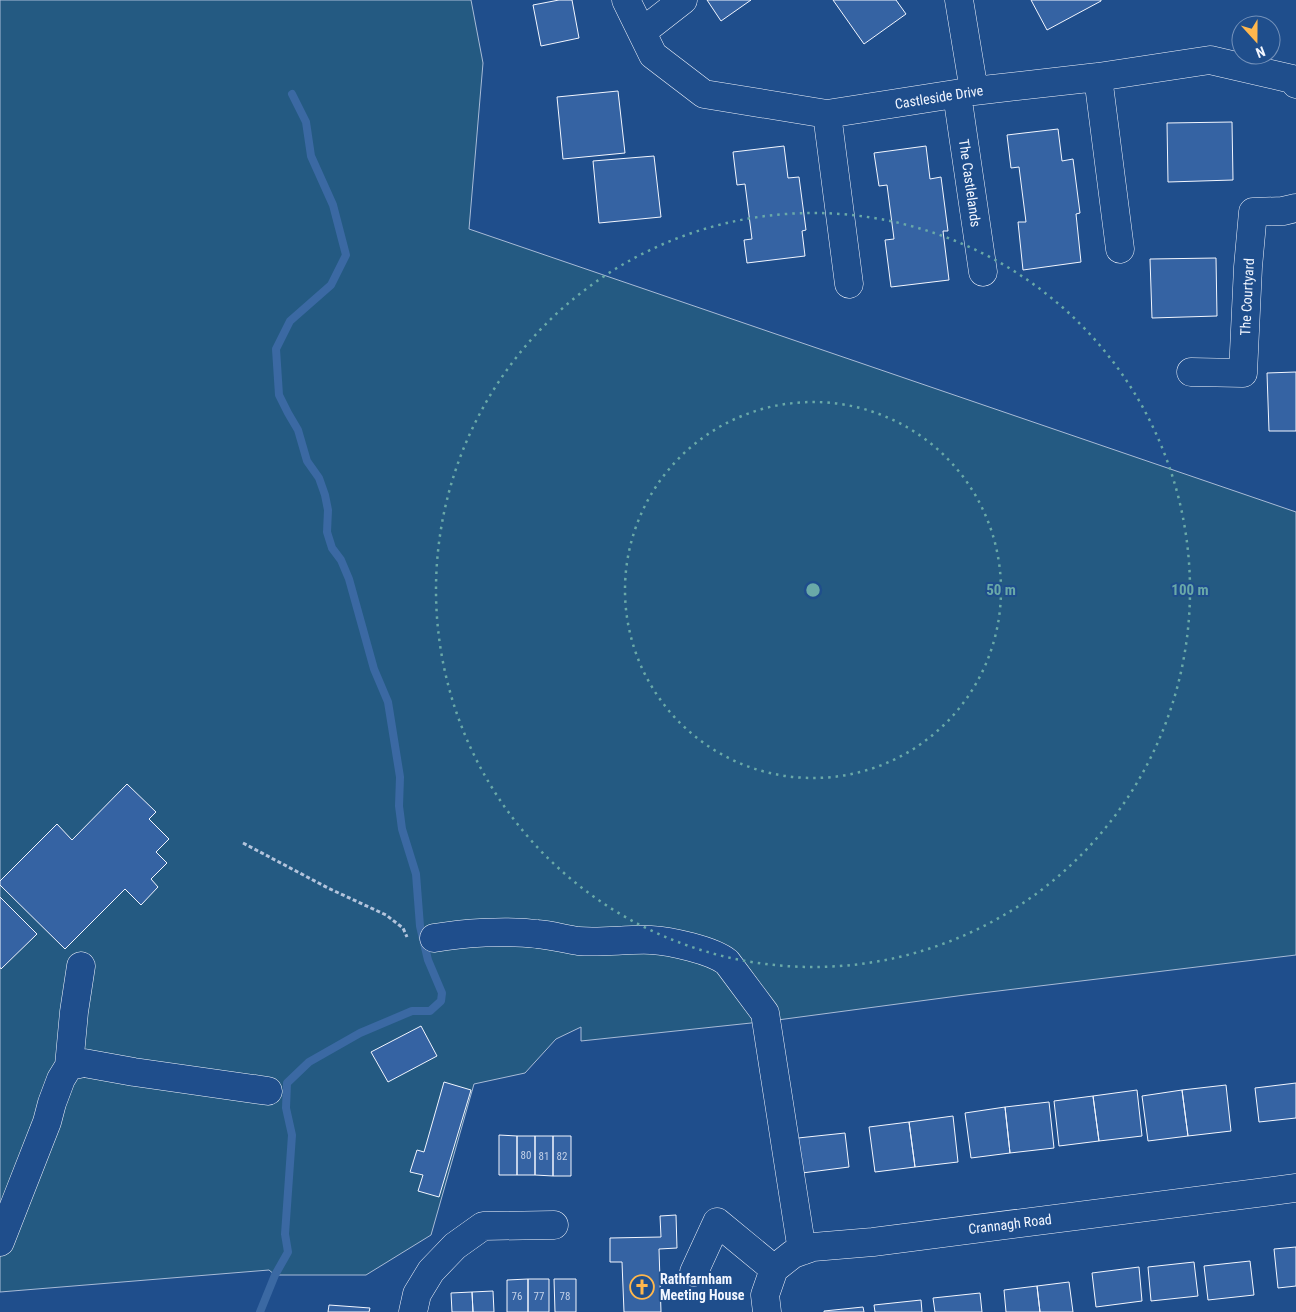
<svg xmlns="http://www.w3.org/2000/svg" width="1296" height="1312" viewBox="0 0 1296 1312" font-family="'Roboto Condensed',sans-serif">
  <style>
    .green { fill: #245a82; stroke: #a8bbd7 }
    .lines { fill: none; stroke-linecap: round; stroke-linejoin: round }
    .stream { stroke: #3b69a3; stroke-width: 8 }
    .building { fill: #3563a3; stroke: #f2f6ff }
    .minor-casing { stroke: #f2f6ff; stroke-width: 29 }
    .path { stroke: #b3c4dc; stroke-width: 3; stroke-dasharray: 4 2.5; stroke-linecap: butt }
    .minor { stroke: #1f4e8c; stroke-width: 28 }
    .ring { fill: none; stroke: #6aa9a8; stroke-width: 2.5; stroke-dasharray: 2.5 5 }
    .labels { text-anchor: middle; stroke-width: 4; stroke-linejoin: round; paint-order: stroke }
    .number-label { font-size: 11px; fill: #c3d1e8 }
    .street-label { font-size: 14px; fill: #f2f6ff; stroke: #1f4e8c }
    .poi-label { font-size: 14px; font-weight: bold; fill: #f2f6ff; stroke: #1f4e8c; text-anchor: start }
    .centre { fill: #6aa9a8; stroke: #1f4e8c; stroke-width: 2.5 }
    .ring-label { font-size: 15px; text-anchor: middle; font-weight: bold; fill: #6aa9a8; stroke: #1f4e8c; stroke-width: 4; stroke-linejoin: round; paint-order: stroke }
  </style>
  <rect width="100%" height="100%" fill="#1f4e8c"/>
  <!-- green -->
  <path class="green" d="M0 0H471L483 63 469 229 1296 512V955L965 995 770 1021 581 1041V1027L556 1039 525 1073 474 1084 431 1235 366 1275H275L269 1270 0 1292Z"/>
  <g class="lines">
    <!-- stream -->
    <path class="stream" d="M260 1312 275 1275 288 1252 285 1234 292 1135 286 1108 287 1083 309 1062 360 1033 412 1011H430L441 1001 442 993 428 960 420 926 416 874 402 829 399 806 400 777 388 702 374 669 349 579 341 560 332 548 327 532 328 510 325 495 319 478 307 461 298 430 288 413 279 395 276 349 290 321 331 285 346 255 333 205 311 156 306 122 292 94"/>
  </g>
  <!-- building -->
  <path class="building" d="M559 0H572L579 38 541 46 533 5Z
    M707 0H751L721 21Z
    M833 0H896L906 14 864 44Z
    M1031 0H1101V1L1047 30Z
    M618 91 625 153 563 159 557 97Z
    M1232 122 1233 180 1168 182 1167 123Z
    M1058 129 1062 161 1073 159 1080 213 1076 214 1081 262 1023 270 1018 222H1026L1019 167 1011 168 1007 135Z
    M784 146 788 178 799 177 806 230 802 231 805 256 747 263 744 240 752 239 745 184 737 185 733 152Z
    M926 146 930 179 941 177 948 231H943L949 280 891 287 885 240 894 239 887 185 879 186 874 153Z
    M654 156 661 217 599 223 593 161Z
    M1216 258 1217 316 1152 318 1150 259Z
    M1296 372V431H1269L1267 373Z
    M127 784 156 812 149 819 169 839 156 852 167 863 151 879 158 887 141 905 125 889 65 949 0 885V881L57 824 72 840Z
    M0 897 37 934 1 969 0 967Z
    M421 1026 437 1056 388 1082 371 1052Z
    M444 1082 471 1090 439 1197 418 1191 423 1175 410 1172 417 1150 424 1152Z
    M1296 1083V1118L1259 1122 1255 1088Z
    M1226 1085 1231 1131 1188 1136 1182 1090Z
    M1137 1090 1142 1136 1099 1141 1093 1096Z
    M1182 1090 1188 1136 1148 1141 1142 1096Z
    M1093 1096 1099 1141 1059 1146 1054 1101Z
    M1049 1102 1054 1148 1010 1153 1005 1107Z
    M1005 1107 1010 1153 971 1158 965 1113Z
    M953 1116 958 1162 915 1167 909 1122Z
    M909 1122 915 1167 875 1172 869 1127Z
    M845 1133 849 1167 802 1173 798 1138Z
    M499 1135 517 1136V1175H499Z
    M517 1136H535V1175H517Z
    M535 1136H553V1176L535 1175Z
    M553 1136H571V1176H553Z
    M676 1215 677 1248 659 1249 661 1312H624L622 1262H610V1238L661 1237 660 1216Z
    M1296 1247V1286L1278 1288 1274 1249Z
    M1250 1261 1254 1295 1208 1300 1204 1266Z
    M1194 1262 1198 1296 1151 1301 1148 1267Z
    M1139 1267 1142 1301 1096 1307 1092 1273Z
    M528 1279V1312H507V1280Z
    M528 1279H549V1312H528Z
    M554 1279H576V1312H555Z
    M1069 1282 1073 1312H1040L1037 1286Z
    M1037 1286 1040 1312H1006L1004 1290Z
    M493 1291 494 1312H473L472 1292Z
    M472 1292 473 1312H452L451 1293Z
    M980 1293 982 1312H935L933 1298Z
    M921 1300 922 1312H875L874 1305Z
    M329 1305 370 1308 369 1312H328Z
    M863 1307 864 1312H824V1311Z"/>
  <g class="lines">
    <!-- minor casing -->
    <g class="minor-casing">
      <path id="minor" d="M626 0 653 55 704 94 827 114 974 91 1098 77 1210 60 1292 79 1296 84
        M959 0 974 91
        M642 32 683 0
        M1098 77 1120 249
        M957 94 983 272
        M827 114 849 284
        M1191 372 1243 373 1248 267 1253 212 1283 211 1296 208
        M434 938C463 933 507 930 537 934 551 935 564 939 578 941 602 943 627 939 651 940 670 941 712 950 727 962L765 1013 802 1251
        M69 1066 84 1063 134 1072 268 1091
        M0 1242 47 1122 52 1103 61 1079 69 1066 74 1012 81 966
        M694 1272 717 1222 774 1269
        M413 1312 417 1294 431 1271 455 1246 483 1226 554 1225
        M767 1312 765 1295 774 1269 793 1254 813 1247 873 1242 1296 1188"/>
    </g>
    <!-- path -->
    <path class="path" d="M243 843 328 888 386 915 403 928 407 937"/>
    <!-- minor -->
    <use href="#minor" class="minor"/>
  </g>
  <!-- distance rings -->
  <g class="ring">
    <circle cx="813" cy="590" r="188"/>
    <circle cx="813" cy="590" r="377"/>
  </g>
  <!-- icons -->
  <defs>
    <g id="church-ring" transform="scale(1.25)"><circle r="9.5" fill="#1f4e8c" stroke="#ffb74d" stroke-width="1.5"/><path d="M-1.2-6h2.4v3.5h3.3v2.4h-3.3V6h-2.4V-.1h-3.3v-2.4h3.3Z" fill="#ffb74d"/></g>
  </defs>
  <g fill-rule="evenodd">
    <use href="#church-ring" x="642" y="1287"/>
  </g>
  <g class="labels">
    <!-- number labels -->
    <g class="number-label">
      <text x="526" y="1159">80</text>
      <text x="544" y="1160">81</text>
      <text x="562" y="1160">82</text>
      <text x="517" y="1300">76</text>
      <text x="539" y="1300">77</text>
      <text x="565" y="1300">78</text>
    </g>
    <!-- street labels -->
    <g class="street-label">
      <text transform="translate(939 97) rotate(-9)" y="5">Castleside Drive</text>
      <text transform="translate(970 183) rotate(82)" y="5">The Castlelands</text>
      <text transform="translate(1247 297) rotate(-87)" y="5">The Courtyard</text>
      <text transform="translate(1010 1224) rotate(-7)" y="5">Crannagh Road</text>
    </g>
    <!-- poi labels -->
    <g class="poi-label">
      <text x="660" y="1284">Rathfarnham<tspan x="660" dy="16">Meeting House</tspan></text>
    </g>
  </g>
  <circle cx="813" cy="590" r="8" class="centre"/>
  <g class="ring-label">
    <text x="1001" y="595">50 m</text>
    <text x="1190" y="595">100 m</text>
  </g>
  <!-- north arrow -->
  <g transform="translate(1256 40) rotate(159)"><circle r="24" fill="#1f4e8c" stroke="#7391ba"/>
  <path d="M0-4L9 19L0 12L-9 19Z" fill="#ffb74d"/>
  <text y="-8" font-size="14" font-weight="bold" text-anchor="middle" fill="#f2f6ff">N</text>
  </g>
</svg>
